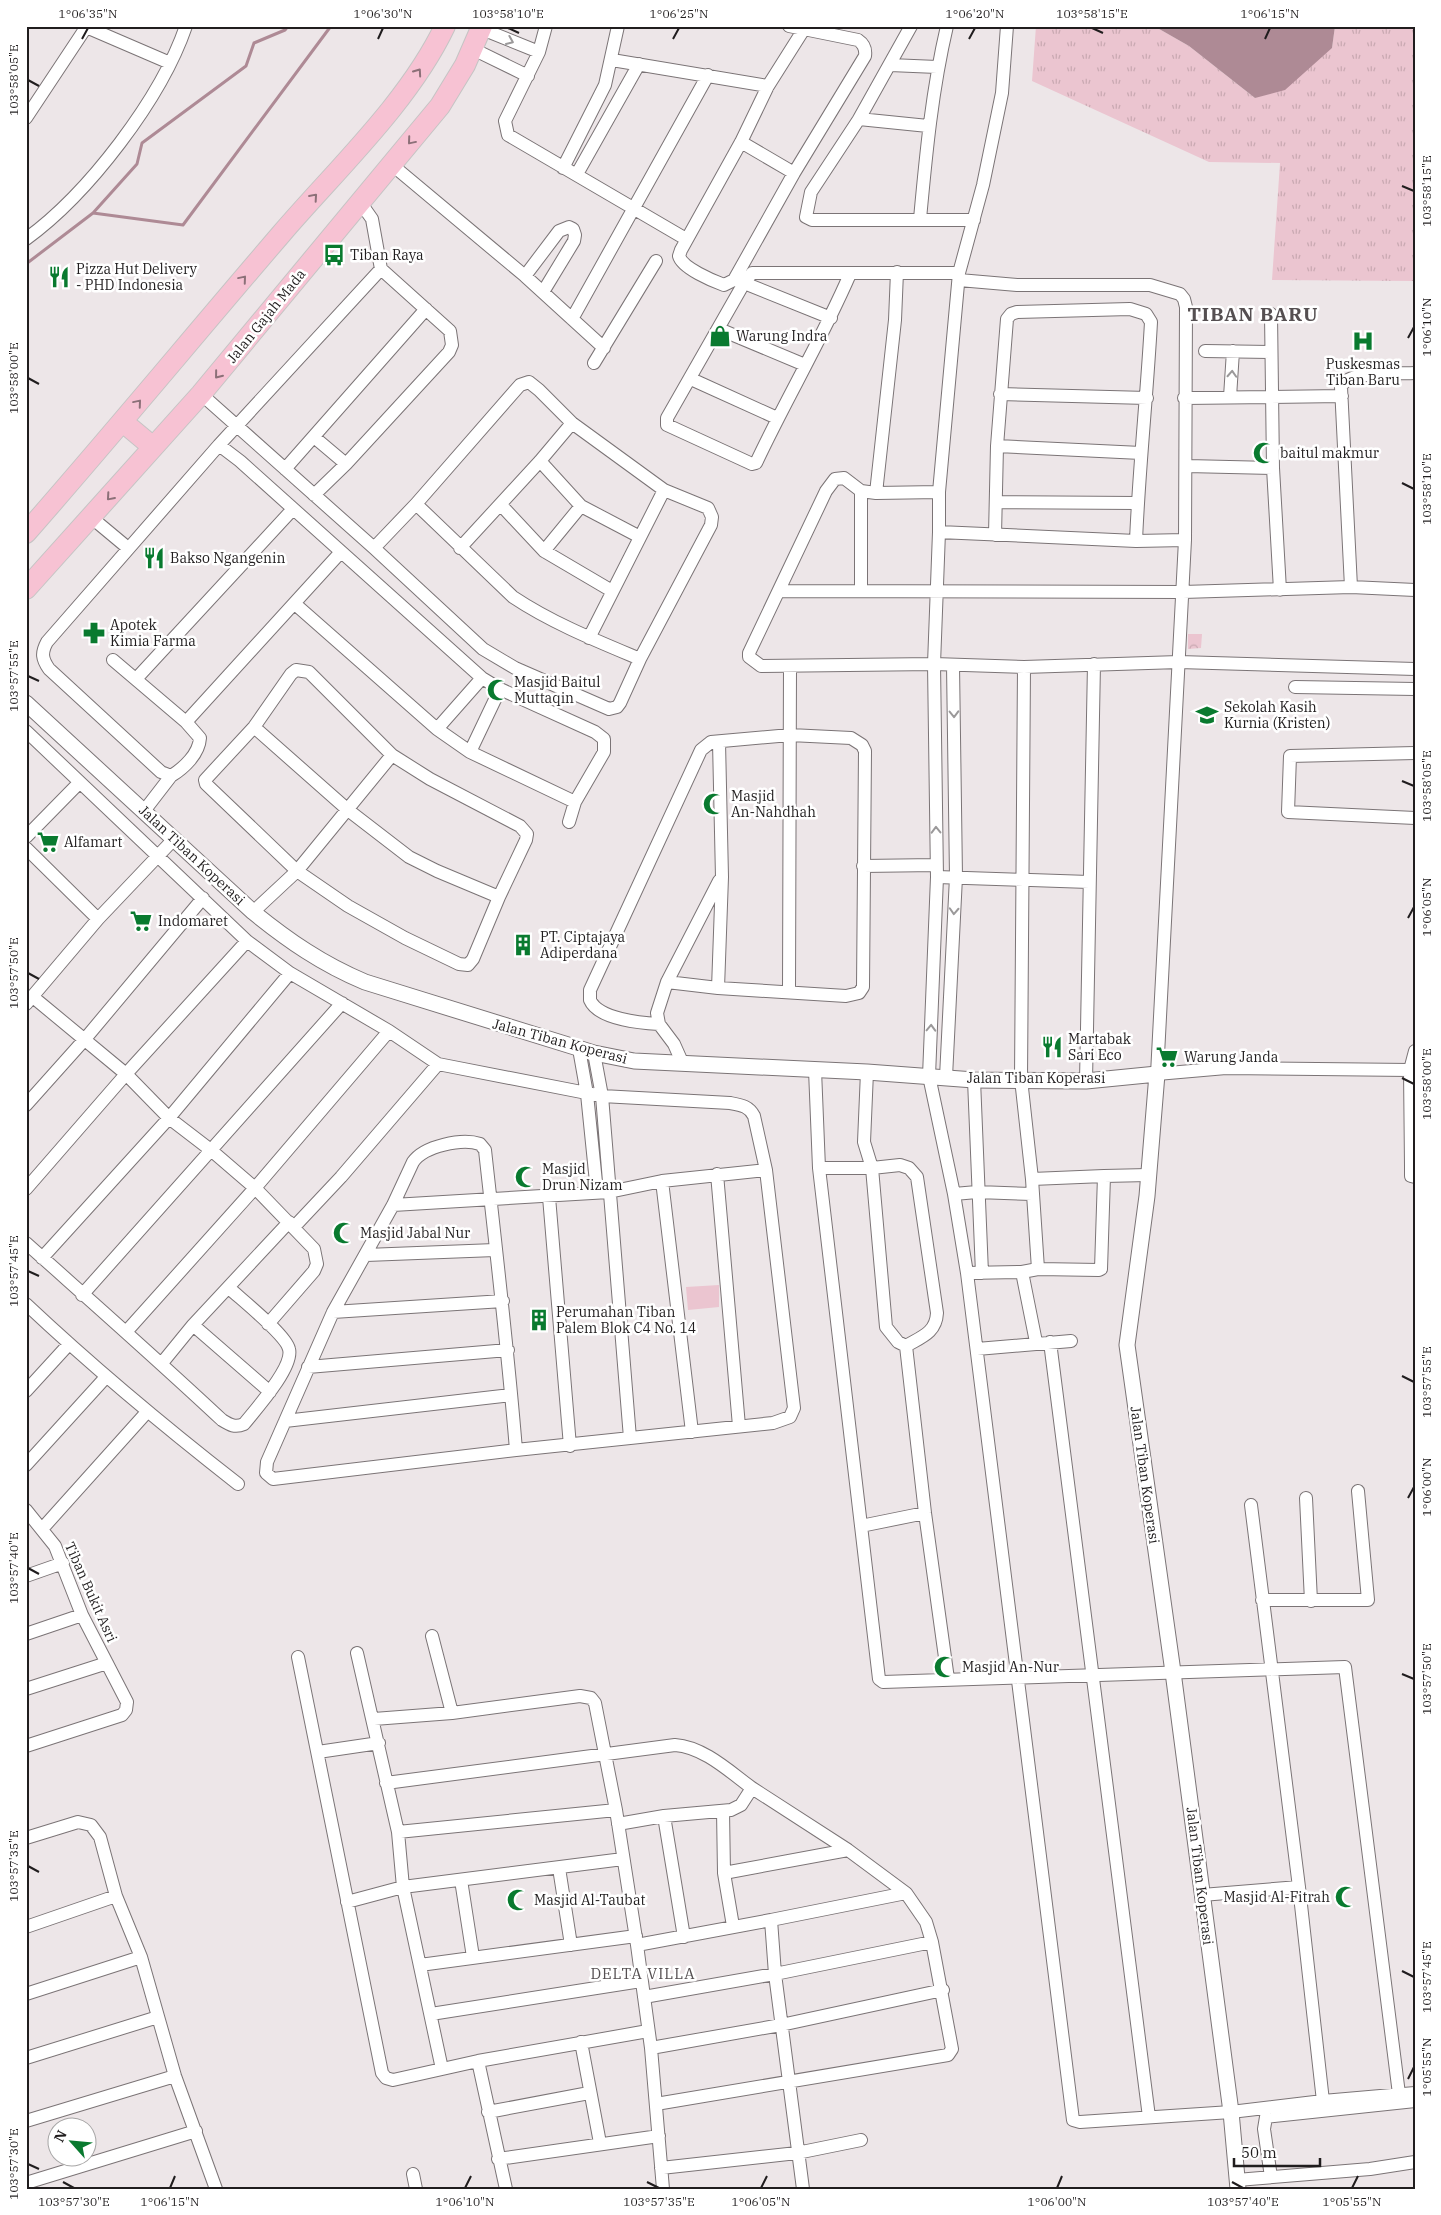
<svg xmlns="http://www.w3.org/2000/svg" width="1441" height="2215" viewBox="0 0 1441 2215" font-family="'IBM Plex Serif',serif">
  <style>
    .grass { fill: url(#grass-tufts) }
    .park { fill: url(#park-crowns) }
    .garden { fill: #ebc5d0 }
    .water { fill: #ae8a95 }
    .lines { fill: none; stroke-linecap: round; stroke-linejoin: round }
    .stream { stroke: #ae8a95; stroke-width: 3 }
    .minor-casing { stroke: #7b7476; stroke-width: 14 }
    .tertiary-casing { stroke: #7b7476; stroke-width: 17 }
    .trunk-casing { stroke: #c5c4c4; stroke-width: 22 }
    .minor { stroke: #fff; stroke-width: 12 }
    .tertiary { stroke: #fff; stroke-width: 15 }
    .trunk { stroke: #f7c2d3; stroke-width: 20 }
    .oneway { stroke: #9b999a }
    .oneway2 { stroke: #8c7078 }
    .ticks { fill: none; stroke: #201d1e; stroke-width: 2 }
    .labels { text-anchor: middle; stroke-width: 5; stroke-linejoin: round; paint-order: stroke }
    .poi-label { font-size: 14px; fill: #201d1e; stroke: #fff; text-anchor: start }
    .street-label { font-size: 14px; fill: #201d1e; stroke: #fff }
    .neighbourhood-label { font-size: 15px; letter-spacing: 1px; fill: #554f51; stroke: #fff }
    .district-label { font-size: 19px; font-weight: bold; letter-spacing: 1px; fill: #554f51; stroke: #fff }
    .neatline { fill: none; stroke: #201d1e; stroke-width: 2 }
    .ticks-label { font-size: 12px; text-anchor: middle; fill: #201d1e }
  </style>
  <defs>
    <pattern id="grass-tufts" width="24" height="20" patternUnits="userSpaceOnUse" patternTransform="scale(1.25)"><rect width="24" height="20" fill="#ebc5d0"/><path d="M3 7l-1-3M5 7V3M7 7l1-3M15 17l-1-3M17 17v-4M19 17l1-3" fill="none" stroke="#c9a9b2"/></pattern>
    <pattern id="park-crowns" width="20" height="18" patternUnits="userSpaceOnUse" patternTransform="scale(1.25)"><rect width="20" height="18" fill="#ebc5d0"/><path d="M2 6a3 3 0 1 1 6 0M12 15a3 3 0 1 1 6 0" fill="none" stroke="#c9a9b2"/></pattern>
  </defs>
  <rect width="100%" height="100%" fill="#ede6e8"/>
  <!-- grass -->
  <path class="grass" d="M1036 26H1154L1189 46 1255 98 1332 48 1335 26H1415V281L1272 280 1280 163 1209 162 1032 81Z"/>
  <!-- park -->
  <path class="park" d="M1188 634H1202L1201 648 1188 649Z"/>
  <!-- garden -->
  <path class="garden" d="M719 1285V1307L688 1310 686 1287Z"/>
  <!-- water -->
  <path class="water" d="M1154 26H1335L1332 48 1285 90 1255 98 1189 46Z"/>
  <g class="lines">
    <!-- stream -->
    <path class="stream" d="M93 213 183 225 331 26
      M26 264 93 213 137 164 142 143 246 66 254 43 285 30 288 26"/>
    <!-- minor casing -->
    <g class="minor-casing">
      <path id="minor" d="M84 26 170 63
        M546 26 539 52 505 121 508 135 686 239
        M789 26 858 40C864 44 866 49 865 56L794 173 734 280 724 285C713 281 682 268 679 256L681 250 741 142 768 86 804 29
        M911 26 859 119 811 192 806 217 812 220H974
        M1007 26 1002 93 983 185 959 273 939 492V532L934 664 937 877 929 1076 954 1194 967 1273 1073 2120 1080 2122 1231 2112 1323 2101 1415 2093
        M482 29 539 52
        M473 49 528 76
        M612 60 768 86
        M890 65 937 67
        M26 118 87 26
        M859 119 928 126
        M741 142 794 173
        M391 164 525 276 604 348
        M563 168 605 85 618 26
        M577 174 639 64
        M920 219C926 154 932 90 947 26
        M26 239C88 194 161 99 186 26
        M850 274C822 339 786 399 756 463L752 464 667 425V418L744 283 752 273H959
        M525 276 559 231 569 227 573 229 575 235 574 241 543 292
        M959 280 1017 285H1150L1180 294 1184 299 1186 307 1185 540 1157 1074 1226 1068 1410 1070
        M744 283 831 318
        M1271 314 1273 468 1280 590
        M572 319 708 75
        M719 329 805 365
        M1205 351 1270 352
        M594 363 656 261
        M691 379 777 418
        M201 394 374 548 483 649 515 668 609 709 617 707 620 703 640 659 711 525 712 517 708 508 664 490 572 423 539 390 529 382 520 385 416 504
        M1000 394 1147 398
        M1230 397 1233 351
        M1184 398 1342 396
        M314 437 346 464
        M219 445 240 461 482 678 500 689 595 732 604 739V752L575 802 569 822
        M997 446 1141 453
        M540 461 581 506 640 537
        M1187 466 1273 468
        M285 469 426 309
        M939 492 876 493 861 491 844 478 835 479 826 491 749 653V657L761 666 934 664 1024 667 1179 662 1415 669
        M876 493 895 320 897 272
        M314 495 346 464 449 352 452 345 450 331 381 269
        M997 502 1137 503
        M501 505 544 551 612 591
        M92 518 128 548
        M939 532 1136 541 1185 540
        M995 535 997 446 1007 319 1011 314 1017 312 1130 309 1146 314 1151 322C1147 395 1139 468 1136 541
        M374 548 416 504 513 597C552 623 597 641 640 659
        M460 548 540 461 572 423
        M544 551 581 506
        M1351 587 1341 387C1347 370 1398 374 1415 373
        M779 591 1183 592 1351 587 1415 590
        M861 591V491
        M295 604 437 729 470 752 575 802
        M589 638 664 490
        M113 660 186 722 200 738C199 754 184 768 171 776L161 772 49 669C42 659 41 653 47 642L219 445 381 269 372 219 360 202
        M1024 667 1021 1079 1032 1179 1038 1269
        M296 670 309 672 392 755 430 779 520 826 527 834 526 840 499 897 473 959 468 965 459 964 405 938 348 906 297 871 206 784 205 780 254 727 291 674Z
        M136 679 293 509
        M1295 687 1415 689
        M186 722 340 553
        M254 727 348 810 409 857 437 871 499 897
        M437 729 482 678
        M26 731 247 941 290 973 389 1031 438 1064 602 1096 730 1103C741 1105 749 1106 754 1116L766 1170 794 1408 790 1417 773 1423 516 1450 273 1479 266 1473 267 1462 333 1312 393 1205 413 1162C424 1146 462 1138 480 1144L485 1150C496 1250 508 1350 516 1450
        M470 752 500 689
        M1415 753 1290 756 1288 812 1415 818
        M144 811 171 776
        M26 837 79 783
        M26 848 98 919
        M863 866 936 865
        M937 877 1089 882
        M253 912 297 871 392 755
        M718 988 722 877 719 742
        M789 991 790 666
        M33 997 126 1074 169 1118 212 1151 255 1188 314 1249 317 1264 314 1271 268 1324
        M26 1004 98 919 174 839
        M659 1024C641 1023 598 1019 590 1000V990L701 750 711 742 790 735 851 738 862 745 865 751 863 987 859 993 846 996 718 988 667 982
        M579 1049 587 1094 597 1192
        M1415 1051 1410 1070 1411 1166V1176L1415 1177
        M594 1053 602 1096 630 1438
        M682 1062 674 1044 659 1024 657 1013 667 982 719 881
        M815 1070 819 1168 879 1679 883 1682 1345 1667 1399 2094
        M946 1077 956 877 953 665
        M974 1080 982 1273
        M1086 1081 1094 664
        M26 1105 85 1039 203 898
        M819 1168H872L900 1165 909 1168 917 1177 937 1313C936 1333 921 1337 906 1346L898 1342 886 1327 872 1168 864 1142 867 1072
        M717 1174 739 1426
        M1032 1179 1104 1176
        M662 1181 692 1432
        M26 1189 126 1074 247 941
        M954 1194 977 1192 1032 1194
        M549 1197 570 1446
        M393 1205 609 1192 662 1181 766 1170
        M294 1227 341 1177 438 1064
        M26 1243C92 1302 158 1360 222 1420 230 1425 235 1428 244 1424 256 1409 294 1367 289 1349 286 1335 242 1300 229 1288
        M366 1255 495 1250
        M42 1258 169 1118 290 973
        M1022 1272 1036 1342
        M967 1273 1022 1272 1038 1269 1099 1270 1101 1269 1104 1176 1148 1175
        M82 1295 342 1003
        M26 1304C94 1368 165 1427 238 1484
        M333 1312 503 1301
        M193 1325 270 1392
        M126 1332 255 1188 389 1031
        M1050 1342 1149 2117
        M906 1346 925 1513 948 1679
        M977 1349 1071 1341
        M162 1363 193 1325 289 1222
        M308 1367 508 1350
        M26 1391 69 1344
        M285 1421 511 1395
        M26 1465 106 1377
        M1306 1498 1311 1601
        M1251 1505 1299 1887 1323 2101
        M26 1510 55 1546 82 1615 127 1702 126 1710 122 1715 26 1746
        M861 1526 925 1513
        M42 1529 147 1412
        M26 1576 63 1563
        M1262 1600H1368L1358 1491
        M26 1634 82 1615
        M432 1636 452 1713
        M357 1653 398 1832 403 1887 442 2069
        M298 1657 382 2073 386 2078 393 2080 478 2061 648 2031
        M26 1689 107 1663
        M374 1719 452 1713 580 1696 591 1698 595 1703 616 1810 637 1945 651 2048 663 2189
        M318 1752 379 1743
        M386 1783 675 1745C704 1747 730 1772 752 1788L741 1805 731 1810 664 1816 618 1824
        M723 1811 724 1873 733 1926
        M664 1816 684 1937
        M398 1832 616 1810
        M26 1838 78 1822 91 1825 100 1837 116 1896 141 1957 175 2076 216 2189
        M559 1868 571 1945
        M724 1873 848 1850
        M461 1880 473 1957
        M1202 1895 1299 1887
        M347 1902 403 1887 623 1859
        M771 1920 906 1893
        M26 1927 116 1896
        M637 1945 771 1920 775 1974 803 2189
        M420 1965 636 1936
        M26 1994 141 1957
        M644 1997 775 1974 932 1942
        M431 2014 641 1981
        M581 2042 600 2143
        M651 2048 781 2025 943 1990
        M26 2058 158 2017
        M478 2061 506 2189
        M656 2104 948 2055 952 2049 932 1942 926 1922 906 1893 848 1850 752 1788
        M488 2112 589 2093
        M26 2121 175 2076
        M498 2159 659 2136
        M661 2168 797 2153 861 2140
        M413 2174 416 2189
        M1271 2177 1264 2129 1266 2117 1415 2101
        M1237 2180 1370 2169 1415 2162
        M26 2183 196 2131"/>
    </g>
    <!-- tertiary casing -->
    <g class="tertiary-casing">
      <path id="tertiary" d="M26 703 253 912C289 941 322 964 365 982L594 1053 634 1061 867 1072 974 1080 1086 1081 1157 1074 1147 1196 1127 1345 1173 1672 1231 2112 1238 2189"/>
    </g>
    <!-- trunk casing -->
    <g class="trunk-casing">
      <path id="trunk" d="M123 422 153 447
        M26 533C113 434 196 333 282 233 336 170 409 102 445 26
        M26 589 201 394 440 106 465 65 482 26"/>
    </g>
    <!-- minor -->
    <use href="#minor" class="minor"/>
    <!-- tertiary -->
    <use href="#tertiary" class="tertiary"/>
    <!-- trunk -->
    <use href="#trunk" class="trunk"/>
  </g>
  <!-- one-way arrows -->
  <defs><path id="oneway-chevron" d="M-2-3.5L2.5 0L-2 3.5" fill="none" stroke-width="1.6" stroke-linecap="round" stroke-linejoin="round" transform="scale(1.25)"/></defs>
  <g class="oneway">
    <use href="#oneway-chevron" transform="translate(510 41) rotate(23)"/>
    <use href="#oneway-chevron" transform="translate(1232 374) rotate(-87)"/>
    <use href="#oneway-chevron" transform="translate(954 714) rotate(89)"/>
    <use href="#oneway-chevron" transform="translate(936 830) rotate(-91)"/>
    <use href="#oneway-chevron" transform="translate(954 911) rotate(93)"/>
    <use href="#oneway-chevron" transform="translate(931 1028) rotate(-88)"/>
  </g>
  <g class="oneway2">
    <use href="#oneway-chevron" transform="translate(418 72) rotate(-55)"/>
    <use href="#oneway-chevron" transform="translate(411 141) rotate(130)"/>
    <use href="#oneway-chevron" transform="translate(314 197) rotate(-49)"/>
    <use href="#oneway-chevron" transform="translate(243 279) rotate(-50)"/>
    <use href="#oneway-chevron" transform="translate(218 375) rotate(129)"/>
    <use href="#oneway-chevron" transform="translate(138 403) rotate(-50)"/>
    <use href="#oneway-chevron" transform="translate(110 497) rotate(131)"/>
  </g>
  <!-- ticks -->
  <path class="ticks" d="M508 28 519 33M1092 28 1103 33M82 39 88 28M378 39 383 28M673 39 679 28M969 39 975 28M1265 39 1270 28M28 80 39 86M1402 186 1414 191M1408 338 1414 327M28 378 39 384M1402 483 1414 489M28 676 39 681M1402 781 1414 786M1408 918 1414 907M28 973 39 979M1402 1078 1414 1084M28 1271 39 1276M1402 1376 1414 1382M1408 1498 1414 1487M28 1568 39 1574M1402 1674 1414 1679M28 1866 39 1872M1402 1971 1414 1977M1408 2079 1414 2067M28 2164 39 2169M63 2182 74 2188M647 2182 659 2188M1232 2182 1243 2188M170 2188 175 2176M465 2188 471 2176M761 2188 767 2176M1057 2188 1062 2176M1352 2188 1358 2176"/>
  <!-- icons -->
  <defs>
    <g id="bus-bare" transform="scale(1.725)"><path d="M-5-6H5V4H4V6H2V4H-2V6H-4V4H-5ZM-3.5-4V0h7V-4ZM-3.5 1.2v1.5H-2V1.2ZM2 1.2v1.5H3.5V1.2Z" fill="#097a2f" stroke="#fff" stroke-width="2.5" paint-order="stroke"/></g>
    <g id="restaurant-bare" transform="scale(1.725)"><path d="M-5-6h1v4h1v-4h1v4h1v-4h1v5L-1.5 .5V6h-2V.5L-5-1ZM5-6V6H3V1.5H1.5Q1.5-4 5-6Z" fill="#097a2f" stroke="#fff" stroke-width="2.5" paint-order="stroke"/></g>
    <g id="shop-bare" transform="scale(1.725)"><path d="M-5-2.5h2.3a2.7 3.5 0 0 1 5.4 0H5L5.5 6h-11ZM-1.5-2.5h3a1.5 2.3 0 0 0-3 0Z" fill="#097a2f" stroke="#fff" stroke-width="2.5" paint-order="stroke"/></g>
    <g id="hospital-bare" transform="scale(1.725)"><path d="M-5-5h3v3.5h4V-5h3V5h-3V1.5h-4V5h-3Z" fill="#097a2f" stroke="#fff" stroke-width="2.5" paint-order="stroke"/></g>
    <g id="mosque-bare" transform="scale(1.725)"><path d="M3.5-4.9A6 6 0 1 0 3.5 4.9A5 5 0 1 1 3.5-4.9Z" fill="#097a2f" stroke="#fff" stroke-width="2.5" paint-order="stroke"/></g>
    <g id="pharmacy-bare" transform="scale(1.725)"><path d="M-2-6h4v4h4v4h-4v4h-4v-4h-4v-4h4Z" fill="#097a2f" stroke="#fff" stroke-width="2.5" paint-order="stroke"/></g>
    <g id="school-bare" transform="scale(1.725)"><path d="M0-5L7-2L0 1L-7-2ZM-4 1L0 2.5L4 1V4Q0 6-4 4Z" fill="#097a2f" stroke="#fff" stroke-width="2.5" paint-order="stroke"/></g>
    <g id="supermarket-bare" transform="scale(1.725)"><path d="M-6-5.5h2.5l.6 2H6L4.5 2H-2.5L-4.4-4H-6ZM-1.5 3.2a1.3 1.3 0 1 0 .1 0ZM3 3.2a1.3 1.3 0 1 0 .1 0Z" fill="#097a2f" stroke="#fff" stroke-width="2.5" paint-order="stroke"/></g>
    <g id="building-bare" transform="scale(1.725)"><path d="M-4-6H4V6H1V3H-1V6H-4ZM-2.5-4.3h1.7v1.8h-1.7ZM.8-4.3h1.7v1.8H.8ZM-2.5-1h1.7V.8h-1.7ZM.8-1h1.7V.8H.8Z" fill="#097a2f" stroke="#fff" stroke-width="2.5" paint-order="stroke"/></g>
  </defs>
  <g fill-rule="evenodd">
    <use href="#bus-bare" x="334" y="255"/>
    <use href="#restaurant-bare" x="59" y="277"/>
    <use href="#shop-bare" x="720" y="336"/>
    <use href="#hospital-bare" x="1363" y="341"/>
    <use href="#mosque-bare" x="1264" y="453"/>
    <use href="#restaurant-bare" x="154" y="558"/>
    <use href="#pharmacy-bare" x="94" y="633"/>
    <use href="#mosque-bare" x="498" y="690"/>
    <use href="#school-bare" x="1207" y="715"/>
    <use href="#mosque-bare" x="714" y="804"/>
    <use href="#supermarket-bare" x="48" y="842"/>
    <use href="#supermarket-bare" x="141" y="921"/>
    <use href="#building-bare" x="523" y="945"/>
    <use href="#restaurant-bare" x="1052" y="1047"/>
    <use href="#supermarket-bare" x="1167" y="1057"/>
    <use href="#mosque-bare" x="526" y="1177"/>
    <use href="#mosque-bare" x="344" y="1233"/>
    <use href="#building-bare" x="539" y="1320"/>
    <use href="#mosque-bare" x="945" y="1667"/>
    <use href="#mosque-bare" x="1346" y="1897"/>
    <use href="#mosque-bare" x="518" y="1900"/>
  </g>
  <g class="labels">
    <!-- poi labels -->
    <g class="poi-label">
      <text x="350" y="260">Tiban Raya</text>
      <text x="76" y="274">Pizza Hut Delivery<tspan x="76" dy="16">- PHD Indonesia</tspan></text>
      <text x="736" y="341">Warung Indra</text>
      <text x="1363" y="369" text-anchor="middle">Puskesmas<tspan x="1363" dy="16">Tiban Baru</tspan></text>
      <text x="1280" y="458">baitul makmur</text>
      <text x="170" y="563">Bakso Ngangenin</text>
      <text x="110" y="630">Apotek<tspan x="110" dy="16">Kimia Farma</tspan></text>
      <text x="514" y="687">Masjid Baitul<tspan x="514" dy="16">Muttaqin</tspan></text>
      <text x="1224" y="712">Sekolah Kasih<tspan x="1224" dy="16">Kurnia (Kristen)</tspan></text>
      <text x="731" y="801">Masjid<tspan x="731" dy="16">An-Nahdhah</tspan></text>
      <text x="64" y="847">Alfamart</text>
      <text x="158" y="926">Indomaret</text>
      <text x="540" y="942">PT. Ciptajaya<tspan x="540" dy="16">Adiperdana</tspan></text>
      <text x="1068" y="1044">Martabak<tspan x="1068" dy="16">Sari Eco</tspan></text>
      <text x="1184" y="1062">Warung Janda</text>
      <text x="542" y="1174">Masjid<tspan x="542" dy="16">Drun Nizam</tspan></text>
      <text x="360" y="1238">Masjid Jabal Nur</text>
      <text x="556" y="1317">Perumahan Tiban<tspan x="556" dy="16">Palem Blok C4 No. 14</tspan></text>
      <text x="962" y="1672">Masjid An-Nur</text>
      <text x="1330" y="1902" text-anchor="end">Masjid Al-Fitrah</text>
      <text x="534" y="1905">Masjid Al-Taubat</text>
    </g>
    <!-- street labels -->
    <g class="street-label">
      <text transform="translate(266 316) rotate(-51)" y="5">Jalan Gajah Mada</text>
      <text transform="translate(192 855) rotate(43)" y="5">Jalan Tiban Koperasi</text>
      <text transform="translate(560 1041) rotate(15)" y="5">Jalan Tiban Koperasi</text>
      <text x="1036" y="1083">Jalan Tiban Koperasi</text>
      <text transform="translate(1145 1475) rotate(82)" y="5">Jalan Tiban Koperasi</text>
      <text transform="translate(91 1592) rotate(66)" y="5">Tiban Bukit Asri</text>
      <text transform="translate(1200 1876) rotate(83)" y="5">Jalan Tiban Koperasi</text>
    </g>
    <!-- neighbourhood labels -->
    <g class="neighbourhood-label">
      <text x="643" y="1979">DELTA VILLA</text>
    </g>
    <!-- district labels -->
    <g class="district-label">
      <text x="1253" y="321">TIBAN BARU</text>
    </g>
  </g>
  <!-- border -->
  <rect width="1441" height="2215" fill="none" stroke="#ffffff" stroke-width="55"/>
  <!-- north arrow -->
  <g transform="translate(72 2142) rotate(297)"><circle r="24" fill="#ffffff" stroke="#a6a5a5"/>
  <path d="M0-4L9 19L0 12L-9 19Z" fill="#097a2f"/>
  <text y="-8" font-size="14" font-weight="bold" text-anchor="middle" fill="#201d1e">N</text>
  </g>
  <!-- scale -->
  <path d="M1234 2158v8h86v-8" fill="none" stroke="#201d1e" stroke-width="2.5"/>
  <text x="1241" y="2158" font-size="15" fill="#201d1e" stroke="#ffffff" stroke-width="4" paint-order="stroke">50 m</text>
  <rect x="28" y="28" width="1386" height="2160" class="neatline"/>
  <g class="ticks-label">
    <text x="88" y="18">1°06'35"N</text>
    <text x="383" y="18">1°06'30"N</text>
    <text x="508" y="18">103°58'10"E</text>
    <text x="679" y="18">1°06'25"N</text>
    <text x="975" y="18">1°06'20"N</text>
    <text x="1092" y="18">103°58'15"E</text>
    <text x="1270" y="18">1°06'15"N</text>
    <text transform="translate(14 80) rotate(-90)" y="4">103°58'05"E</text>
    <text transform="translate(1427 191) rotate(-90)" y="4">103°58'15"E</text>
    <text transform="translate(1427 327) rotate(-90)" y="4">1°06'10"N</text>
    <text transform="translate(14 378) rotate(-90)" y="4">103°58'00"E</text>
    <text transform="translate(1427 489) rotate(-90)" y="4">103°58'10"E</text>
    <text transform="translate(14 676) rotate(-90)" y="4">103°57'55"E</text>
    <text transform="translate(1427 786) rotate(-90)" y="4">103°58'05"E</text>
    <text transform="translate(1427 907) rotate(-90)" y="4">1°06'05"N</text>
    <text transform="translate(14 973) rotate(-90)" y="4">103°57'50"E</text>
    <text transform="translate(1427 1084) rotate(-90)" y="4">103°58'00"E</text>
    <text transform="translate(14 1271) rotate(-90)" y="4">103°57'45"E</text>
    <text transform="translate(1427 1382) rotate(-90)" y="4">103°57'55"E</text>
    <text transform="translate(1427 1487) rotate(-90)" y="4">1°06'00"N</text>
    <text transform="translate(14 1568) rotate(-90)" y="4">103°57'40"E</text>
    <text transform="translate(1427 1679) rotate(-90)" y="4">103°57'50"E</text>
    <text transform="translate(14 1866) rotate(-90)" y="4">103°57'35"E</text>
    <text transform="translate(1427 1977) rotate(-90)" y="4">103°57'45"E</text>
    <text transform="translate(1427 2067) rotate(-90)" y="4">1°05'55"N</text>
    <text transform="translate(14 2164) rotate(-90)" y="4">103°57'30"E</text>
    <text x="74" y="2206">103°57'30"E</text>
    <text x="170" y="2206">1°06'15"N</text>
    <text x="465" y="2206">1°06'10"N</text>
    <text x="659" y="2206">103°57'35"E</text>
    <text x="761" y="2206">1°06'05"N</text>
    <text x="1057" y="2206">1°06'00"N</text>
    <text x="1243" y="2206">103°57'40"E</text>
    <text x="1352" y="2206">1°05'55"N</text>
  </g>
</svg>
